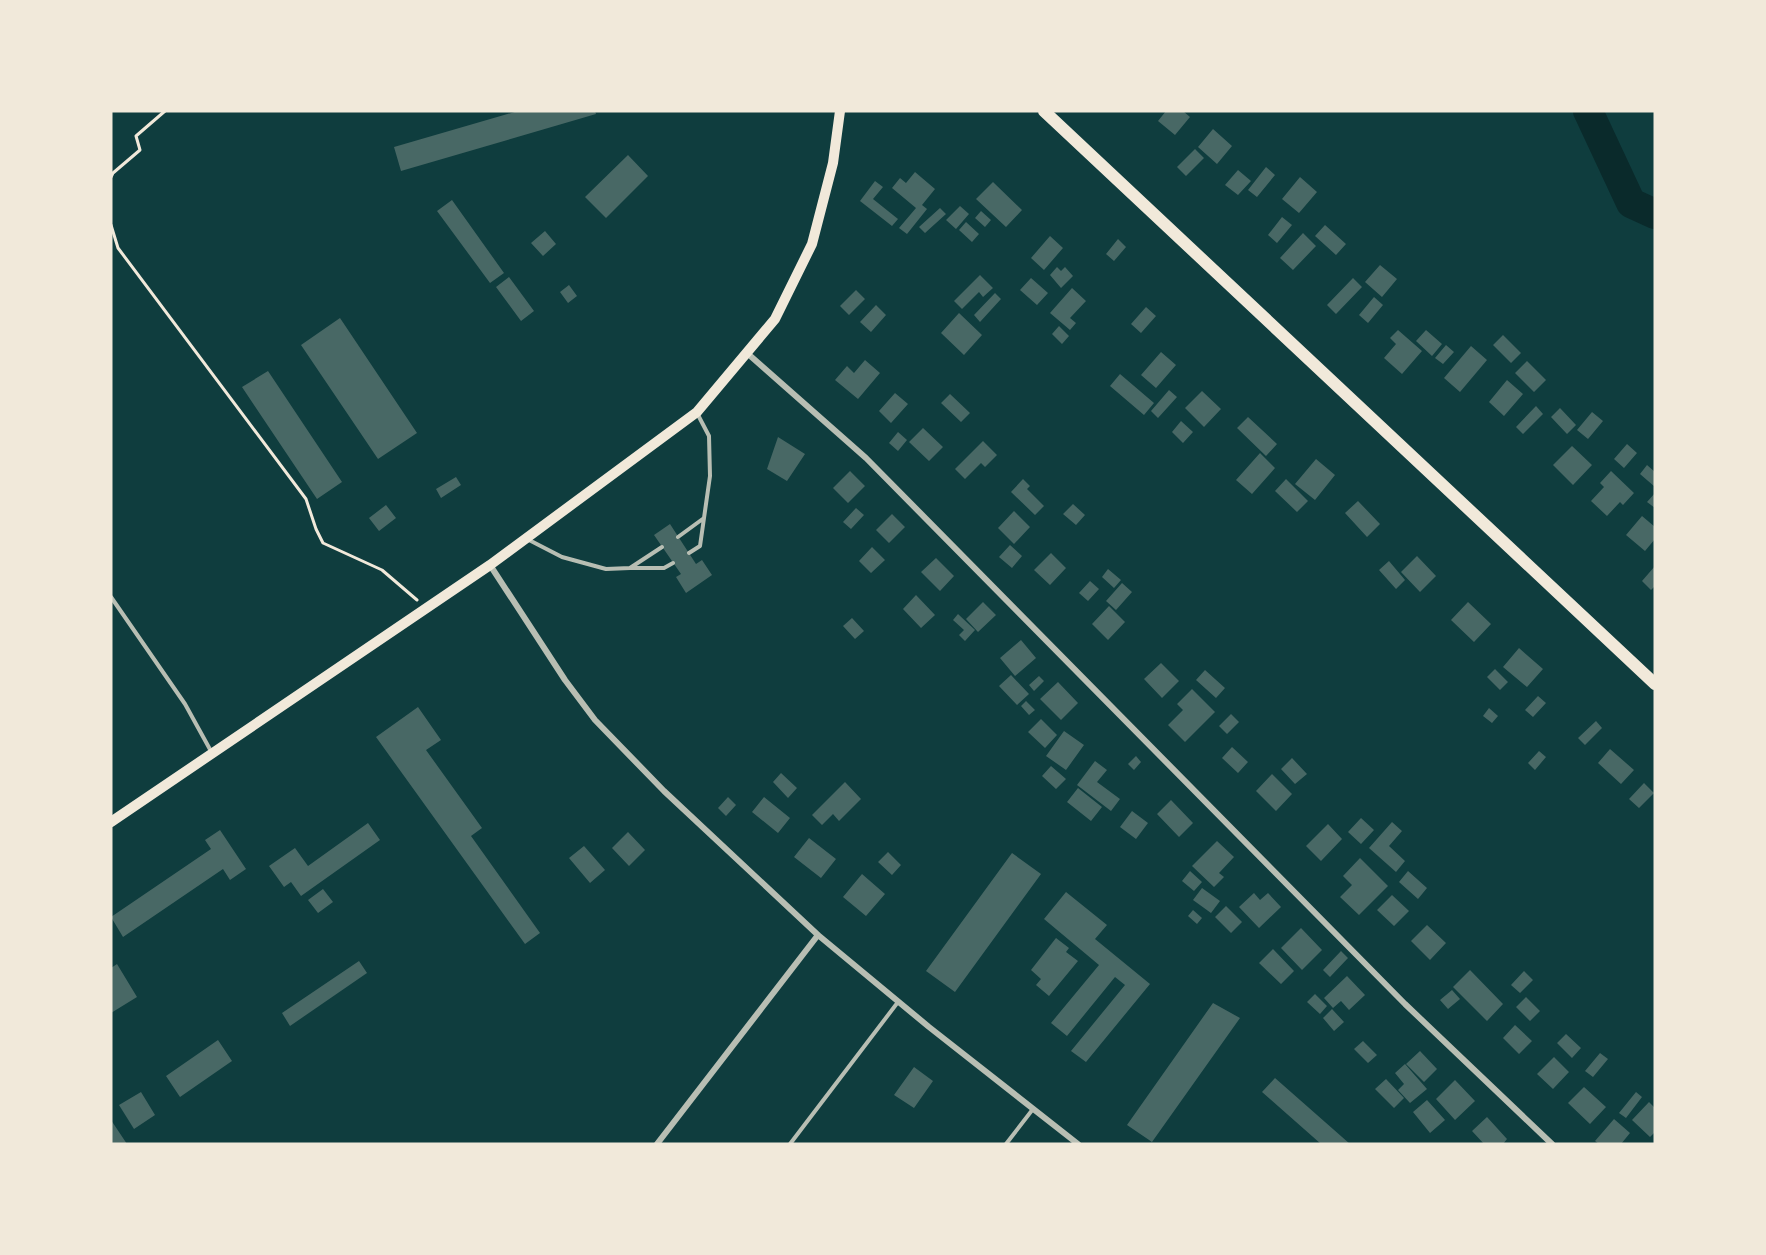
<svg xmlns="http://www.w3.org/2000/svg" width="1766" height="1255" viewBox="0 0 1766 1255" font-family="Rubik,sans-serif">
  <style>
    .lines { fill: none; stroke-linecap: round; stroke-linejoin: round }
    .river { stroke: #0a2a2b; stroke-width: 30 }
    .building { fill: #486865 }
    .path { stroke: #f1e9da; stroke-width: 3 }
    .service { stroke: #b8beb3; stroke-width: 4 }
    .minor { stroke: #b8beb3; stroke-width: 6 }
    .secondary { stroke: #f1e9da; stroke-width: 10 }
    .trunk { stroke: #f1e9da; stroke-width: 12 }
  </style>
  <rect width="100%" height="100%" fill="#0f3d3e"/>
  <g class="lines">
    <!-- river -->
    <path class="river" d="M1588 111 1631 203 1655 214"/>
  </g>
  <!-- building -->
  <path class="building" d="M518 111H595L596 114 401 171 394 147Z
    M1166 111H1183L1190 117 1175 135 1158 121Z
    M1213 129 1232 146 1217 164 1198 147Z
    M1195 149 1204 158 1186 176 1177 167Z
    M628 155 648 176 606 218 585 197Z
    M1266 167 1275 175 1257 197 1248 190Z
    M1238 170 1251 181 1238 195 1225 185Z
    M915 172 935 189 922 205 927 209 907 234 899 228 916 208 892 188 900 178 906 183Z
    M1300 177 1317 192 1299 213 1282 199Z
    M875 181 883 187 873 199 898 219 892 226 860 201Z
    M993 182 1022 210 1006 227 976 199Z
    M452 200 504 273 490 283 437 211Z
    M960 206 969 214 956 229 946 220Z
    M940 208 946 214 925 233 919 227Z
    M981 211 991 220 985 227 975 218Z
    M1282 217 1292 225 1277 243 1268 235Z
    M966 222 979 234 972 242 959 230Z
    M1325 225 1346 244 1336 255 1315 236Z
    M545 231 556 244 543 256 531 243Z
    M1303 233 1316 246 1293 270 1280 258Z
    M1050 236 1063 248 1044 270 1031 258Z
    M1118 239 1126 247 1114 261 1106 254Z
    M1380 265 1397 279 1382 297 1365 282Z
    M1057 267 1061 271 1065 267 1073 276 1061 288 1050 275Z
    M980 275 993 288 983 297 979 292 962 309 954 301Z
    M509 277 534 311 521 321 496 287Z
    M1031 278 1048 293 1037 305 1020 290Z
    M1353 278 1362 287 1336 314 1327 305Z
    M569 285 577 296 568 303 560 292Z
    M1072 288 1086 301 1070 318 1076 323 1070 330 1050 313Z
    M856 290 865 299 849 315 840 306Z
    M995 293 1001 299 980 322 974 315Z
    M1374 297 1383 305 1368 323 1359 315Z
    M876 305 886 315 871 332 860 322Z
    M1146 307 1156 316 1141 333 1131 324Z
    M959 313 982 335 964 355 941 333Z
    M340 318 417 433 378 459 301 345Z
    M1059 326 1069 336 1062 344 1052 334Z
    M1398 330 1422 351 1402 374 1384 358 1396 344 1390 338Z
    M1426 330 1442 344 1432 356 1416 341Z
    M1503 335 1521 353 1511 363 1493 345Z
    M1446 345 1454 352 1443 364 1435 358Z
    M1471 346 1487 360 1460 392 1444 378Z
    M1161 352 1176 365 1156 388 1141 375Z
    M865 360 880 373 858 399 835 380 847 366 854 373Z
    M1527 361 1546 380 1534 392 1515 373Z
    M268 371 342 482 317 499 242 387Z
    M1120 374 1154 403 1144 415 1110 386Z
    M1507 380 1523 394 1504 416 1489 402Z
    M1169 390 1177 397 1158 418 1151 411Z
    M1202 391 1221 409 1204 427 1185 408Z
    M895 393 908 404 891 423 879 411Z
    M950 394 970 413 961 422 941 403Z
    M1536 406 1543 414 1523 434 1516 427Z
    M1560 408 1576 425 1567 434 1551 417Z
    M1592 412 1603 421 1588 439 1577 430Z
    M1248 417 1277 444 1266 456 1237 428Z
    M1181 421 1193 432 1183 443 1172 432Z
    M923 428 943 447 929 461 909 442Z
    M898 432 907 440 898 451 889 443Z
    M778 437 805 454 787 481 767 469Z
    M983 441 997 455 985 467 981 463 965 479 955 469Z
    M1627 444 1637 453 1624 468 1614 459Z
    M1572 446 1592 465 1573 485 1553 465Z
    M1260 453 1275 468 1252 494 1236 480Z
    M1316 459 1335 475 1315 500 1295 484Z
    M1647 465 1655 472V487L1640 474Z
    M850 471 865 486 848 503 833 488Z
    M1611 471 1634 493 1623 505 1620 502 1607 516 1591 501 1604 487 1600 483Z
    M456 477 461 485 441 498 436 489Z
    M1023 479 1030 486 1027 489 1044 506 1035 515 1011 492Z
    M1286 479 1308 501 1297 512 1275 491Z
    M1655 493V508L1647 502Z
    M1358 501 1380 524 1367 537 1345 513Z
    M1073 504 1085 515 1076 525 1063 514Z
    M386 505 396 518 379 531 369 518Z
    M856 508 864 515 851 529 843 522Z
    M1014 511 1030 527 1014 544 998 528Z
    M892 514 905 527 889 543 876 530Z
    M1642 516 1655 527V539L1645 551 1626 535Z
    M670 524 696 564 702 560 712 575 686 593 676 577 681 574 654 535Z
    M1010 545 1022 556 1012 568 999 557Z
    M872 547 885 560 871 573 859 561Z
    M1051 553 1066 568 1050 585 1034 570Z
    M1417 556 1436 576 1420 592 1401 572Z
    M936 558 954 576 940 591 921 572Z
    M1389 561 1405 580 1396 589 1379 570Z
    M1655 566V586L1651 590 1642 581Z
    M1108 569 1121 580 1114 588 1102 577Z
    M1090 581 1099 589 1088 601 1079 593Z
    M1122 583 1132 592 1116 610 1106 601Z
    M916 595 935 615 921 628 903 609Z
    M983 602 996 615 978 632 966 619Z
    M1468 602 1491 624 1474 642 1451 620Z
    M1109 606 1125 622 1108 640 1092 624Z
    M958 614 975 630 965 641 959 635 964 630 953 620Z
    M852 618 864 631 855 639 843 626Z
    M1021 640 1036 658 1015 676 1000 658Z
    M1519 648 1543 669 1527 687 1503 667Z
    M1161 663 1179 681 1162 698 1144 679Z
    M1495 669 1508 682 1500 690 1487 677Z
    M1205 670 1225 688 1216 698 1196 680Z
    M1011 675 1029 694 1017 705 999 686Z
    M1039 676 1044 681 1034 691 1029 685Z
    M1058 682 1078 703 1061 720 1040 699Z
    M1192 689 1215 712 1185 742 1168 725 1183 710 1177 704Z
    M1538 696 1546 703 1533 717 1525 710Z
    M1026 701 1035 710 1029 715 1021 706Z
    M418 707 441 740 426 750 482 828 471 836 540 933 525 944 376 737Z
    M1489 708 1498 716 1492 723 1483 716Z
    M1231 714 1239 722 1227 734 1219 726Z
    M1041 719 1057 735 1045 748 1028 732Z
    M1596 721 1602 728 1585 745 1578 738Z
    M1064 731 1084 745 1066 770 1046 756Z
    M1232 747 1248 762 1238 773 1222 758Z
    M1610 749 1634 770 1621 784 1598 763Z
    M1539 751 1546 757 1535 770 1528 763Z
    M1136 756 1141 762 1134 770 1128 764Z
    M1292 758 1307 774 1295 784 1281 769Z
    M1095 761 1107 770 1097 782 1120 799 1111 811 1077 785Z
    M1051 766 1066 779 1056 789 1042 776Z
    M781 773 797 788 788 798 773 782Z
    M1272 774 1292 794 1276 811 1256 791Z
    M845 782 861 799 839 821 833 814 822 825 812 815Z
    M1644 783 1654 793 1639 808 1629 799Z
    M1078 788 1102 807 1091 821 1067 802Z
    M728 797 736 805 726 816 718 808Z
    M764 797 790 818 778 833 752 812Z
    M1171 800 1193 823 1179 837 1157 814Z
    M1132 811 1148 823 1136 839 1120 827Z
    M1361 818 1374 830 1361 844 1348 832Z
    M1392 822 1402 831 1389 846 1405 861 1396 872 1369 848Z
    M368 823 380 840 301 896 291 882 284 887 269 866 295 848 308 866Z
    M1328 824 1342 839 1321 861 1306 846Z
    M220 830 246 869 230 880 223 869 123 937 111 917 211 849 205 840Z
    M628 832 645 850 629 866 612 848Z
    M809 838 836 859 821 878 794 857Z
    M1217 841 1234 857 1219 873 1224 877 1214 887 1192 866Z
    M584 846 605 870 590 883 569 858Z
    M888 852 901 865 892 875 878 862Z
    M1012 853 1041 874 955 992 926 971Z
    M1360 858 1388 886 1359 915 1340 897 1352 885 1343 876Z
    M1190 871 1202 882 1194 891 1182 881Z
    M1408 871 1427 888 1418 899 1399 882Z
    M862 874 885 894 866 916 843 897Z
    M1202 888 1220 901 1211 913 1193 900Z
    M323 889 333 902 318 913 308 900Z
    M1066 892 1107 925 1095 939 1150 984 1086 1062 1071 1051 1125 985 1115 977 1067 1036 1051 1023 1099 965 1044 919Z
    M1254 893 1260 900 1268 893 1281 907 1259 928 1239 907Z
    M1392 895 1409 911 1394 926 1377 910Z
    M1226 906 1242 922 1231 933 1215 917Z
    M1193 910 1202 918 1197 924 1188 916Z
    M1427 925 1446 943 1430 960 1411 941Z
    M1301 928 1322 950 1302 970 1281 948Z
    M1056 938 1069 948 1066 952 1078 961 1049 996 1036 985 1041 979 1031 970Z
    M1273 949 1294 971 1281 984 1259 963Z
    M1341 951 1348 958 1330 977 1323 970Z
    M359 961 367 973 290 1026 282 1013Z
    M117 964 137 997 111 1013V968Z
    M1470 970 1503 1004 1487 1021 1453 987Z
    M1524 971 1533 980 1520 993 1511 985Z
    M1347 976 1365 995 1349 1010 1341 1001 1333 1008 1324 998Z
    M1452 990 1460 999 1448 1009 1440 1000Z
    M1315 994 1327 1006 1320 1014 1307 1002Z
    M1526 997 1540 1011 1530 1021 1516 1007Z
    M1213 1003 1240 1018 1152 1142 1127 1125Z
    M1332 1009 1344 1022 1334 1031 1323 1018Z
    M1515 1025 1532 1041 1519 1054 1503 1038Z
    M1566 1034 1581 1048 1572 1058 1557 1043Z
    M218 1040 232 1061 180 1097 166 1076Z
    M1363 1041 1377 1055 1368 1063 1354 1049Z
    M1420 1051 1437 1069 1424 1082 1406 1064Z
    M1600 1053 1608 1059 1593 1077 1585 1071Z
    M1554 1057 1569 1072 1553 1089 1537 1074Z
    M1405 1064 1427 1089 1410 1103 1398 1090 1404 1084 1395 1073Z
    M914 1067 933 1081 914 1108 894 1095Z
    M1275 1078 1350 1144H1321L1262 1092Z
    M1386 1079 1404 1098 1394 1108 1375 1089Z
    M1455 1080 1475 1101 1455 1120 1436 1099Z
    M1584 1087 1606 1107 1590 1124 1568 1103Z
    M141 1092 155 1115 134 1129 119 1105Z
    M1636 1092 1642 1097 1626 1118 1619 1113Z
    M1427 1100 1445 1120 1430 1133 1413 1112Z
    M1649 1102 1655 1108V1132L1650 1137 1632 1120Z
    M1487 1117 1507 1139 1503 1144H1484L1472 1131Z
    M1614 1119 1630 1133 1621 1144H1599L1595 1141Z
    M111 1120 127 1144H111Z"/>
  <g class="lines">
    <!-- path -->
    <path class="path" d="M111 177 113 173 140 150 136 136 165 111
      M111 225 118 248 306 499 316 529 323 543 382 570 417 600"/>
    <!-- service -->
    <path class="service" d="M678 537 704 518 710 476 709 436 697 413
      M529 540 562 557 606 569 630 568 662 547
      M689 553 700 546 704 518
      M631 568H664L673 563
      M111 597 185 704 212 753
      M790 1144 898 1002
      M1006 1144 1033 1109"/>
    <!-- minor -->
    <path class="minor" d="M747 353 866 458 1405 1004 1552 1144
      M490 565 565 680 595 720 664 791 818 935 929 1027 1078 1144
      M657 1144 818 935"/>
    <!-- secondary -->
    <path class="secondary" d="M111 822 490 565 697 412 775 319 812 244 833 163 840 111"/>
    <!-- trunk -->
    <path class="trunk" d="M1044 111 1655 684"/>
  </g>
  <!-- border -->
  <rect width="1766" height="1255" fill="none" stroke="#f1e9da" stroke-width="225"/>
</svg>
